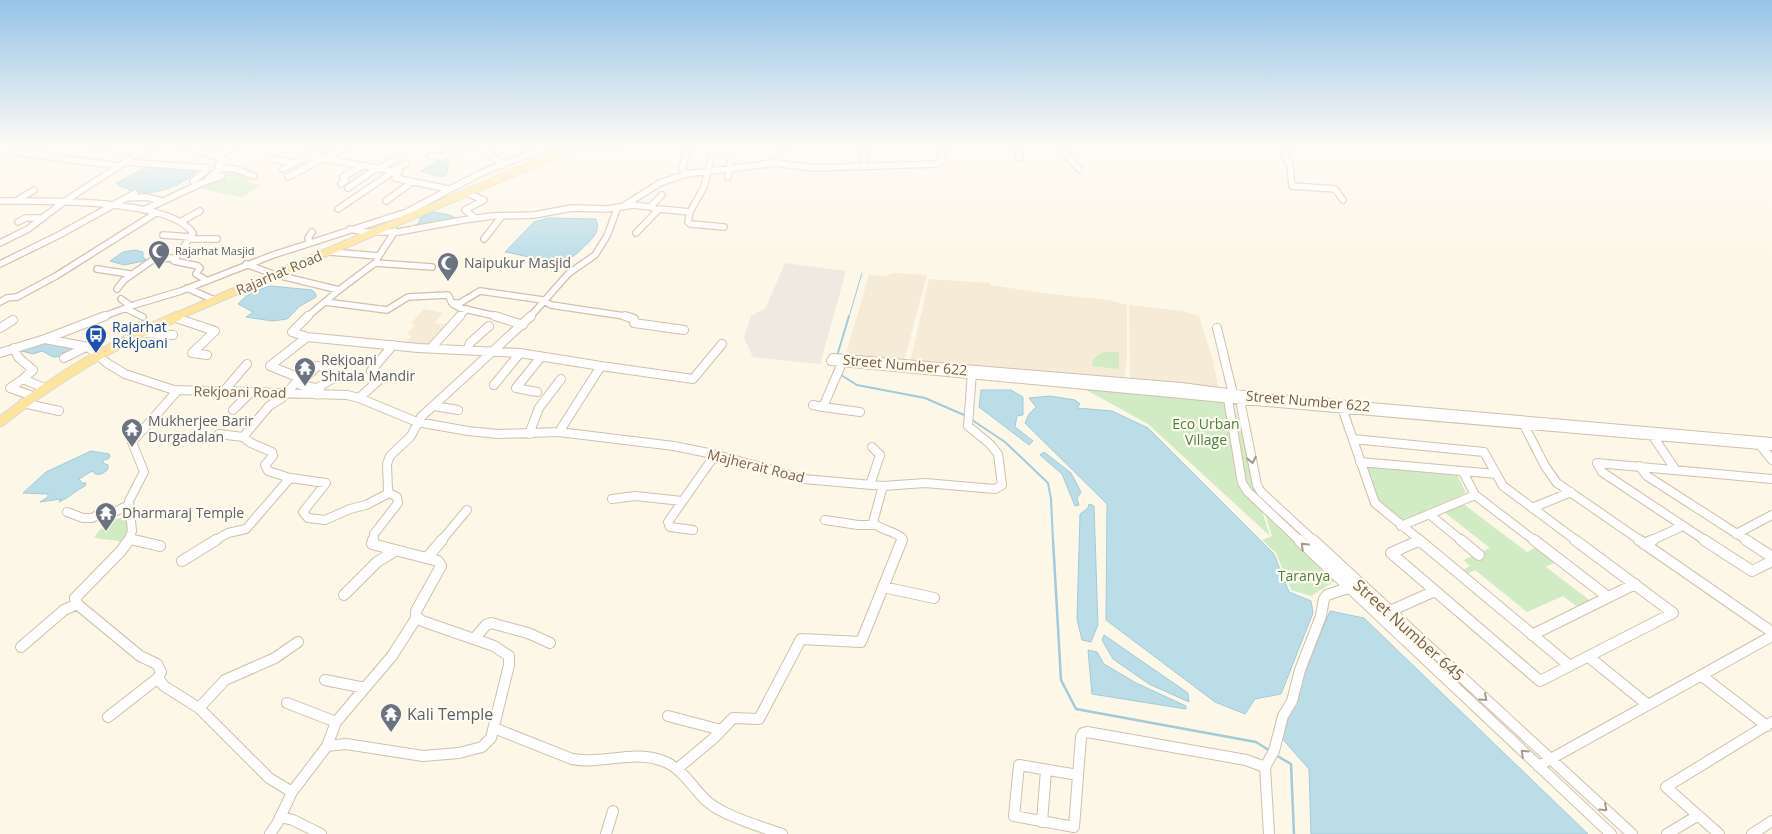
<svg xmlns="http://www.w3.org/2000/svg" width="1772" height="834" viewBox="0 0 1772 834" font-family="'Open Sans',sans-serif">
  <style>
    .residential { fill: #f5ebd6 }
    .industrial { fill: #eee9e1 }
    .green { fill: #d1ecc5 }
    .water { fill: #bbdde8; stroke: #a1cbdb }
    .lines { fill: none; stroke-linecap: round; stroke-linejoin: round }
    .stream-far2 { stroke: #a1cbdb; stroke-width: 1 }
    .stream-far1 { stroke: #a1cbdb; stroke-width: 2 }
    .stream { stroke: #a1cbdb; stroke-width: 2.5 }
    .minor-far2-casing { stroke: #d0c0ac; stroke-width: 8 }
    .minor-far1-casing { stroke: #d0c0ac; stroke-width: 10 }
    .minor-casing { stroke: #d0c0ac; stroke-width: 12 }
    .major-far1-casing { stroke: #dcd6d0; stroke-width: 9 }
    .major-casing { stroke: #dcd6d0; stroke-width: 11 }
    .minor-far2 { stroke: #fff; stroke-width: 5.5 }
    .minor-far1 { stroke: #fff; stroke-width: 8 }
    .minor { stroke: #fff; stroke-width: 10 }
    .major-far1 { stroke: #fde59f; stroke-width: 7 }
    .major { stroke: #fde59f; stroke-width: 9 }
    .oneway { stroke: #a89889 }
    .labels { text-anchor: middle; stroke-width: 4.5; stroke-linejoin: round; paint-order: stroke }
    .far-worship-label { font-size: 11px; fill: #5b616d; stroke: #fffbef; text-anchor: start }
    .worship-label { font-size: 14px; fill: #5b616d; stroke: #fffbef; text-anchor: start }
    .street-label { font-size: 14px; fill: #79604a; stroke: #fffbef }
    .transit-label { font-size: 14px; fill: #164399; stroke: #fffbef; text-anchor: start }
    .park-label { font-size: 14px; fill: #4c8042; stroke: #fffbef }
    .near-street-label { font-size: 16px; fill: #79604a; stroke: #fffbef }
    .near-worship-label { font-size: 16px; fill: #5b616d; stroke: #fffbef; text-anchor: start }
  </style>
  <rect width="100%" height="100%" fill="#fdf7e8"/>
  <!-- residential -->
  <path class="residential" d="M894 273 927 275 904 361 845 357 869 275 884 276Z
    M929 279 990 283V285L1050 294 1109 300 1127 305V358L1124 382 910 363Z
    M1129 305 1182 311 1199 316 1213 361 1219 391 1130 382Z
    M424 309 443 313 435 323 452 324 431 347 403 345 412 336 407 334 415 325 411 323Z"/>
  <!-- industrial -->
  <path class="industrial" d="M785 263 846 271 820 364 753 357 744 338 751 316 765 309Z"/>
  <!-- green -->
  <path class="green" d="M230 166 259 176 247 182 261 185 242 197 201 189 223 177 234 179 220 175Z
    M1104 352H1119V369L1092 366C1092 357 1096 356 1104 352Z
    M1079 386 1232 400 1241 428 1252 480 1270 536 1148 424Z
    M1366 466 1457 474 1466 493 1401 521 1378 502Z
    M1462 503 1527 552 1537 547 1557 561 1546 567 1592 602 1579 608 1563 596 1527 612 1475 570 1465 575 1461 571 1470 566 1463 560 1490 548 1444 512Z
    M131 513V534L125 545C113 537 107 542 94 537L110 518 118 519Z
    M1265 514 1335 581 1311 596 1291 590 1276 553 1262 540 1272 536Z"/>
  <!-- water -->
  <path class="water" d="M439 160 449 163 447 174 442 177 421 171Z
    M146 167H184L198 170C177 191 141 201 116 183Z
    M434 212 449 215 459 219 410 228 419 223 421 217Z
    M549 218 596 219C600 230 595 236 588 243 582 248 578 254 570 258 556 267 521 254 505 252L534 222Z
    M135 250 143 252V258L146 259 144 261 124 265 110 261 123 252Z
    M271 286 312 290 316 294V297L300 306 287 319 272 321 246 317 253 312 238 304C246 294 259 289 271 286Z
    M47 340 81 346 67 356 53 357 42 351 33 354 18 350Z
    M981 390H1011L1023 397V415L1017 416 1015 427 1033 441 1029 445 979 407Z
    M1050 396 1075 400 1080 404 1077 408 1112 411 1148 428 1274 554 1289 592 1311 601 1313 613 1281 694 1255 699 1245 714 1215 702 1106 620 1107 504 1025 423 1029 414 1036 407 1029 398Z
    M91 451 109 454 110 457 108 459 103 460V463L108 465V469C104 474 96 477 92 471L79 479 82 483H86L85 486C76 490 69 498 59 502L61 499 40 502 48 497V494L23 493 46 472Z
    M1044 452 1071 473 1081 492 1077 498 1079 505 1075 506 1062 474 1040 455Z
    M1089 504 1094 506 1098 625 1091 642 1082 640 1077 619 1080 514 1088 508Z
    M1330 611 1364 618 1588 834H1311L1309 769 1279 735Z
    M1104 635 1188 693 1189 702 1149 684 1113 659 1102 640Z
    M1088 650 1097 652 1104 664 1136 683 1186 706V709L1092 694Z"/>
  <g class="lines">
    <!-- stream-far2 -->
    <path class="stream-far2" d="M849 317 862 273"/>
    <!-- stream-far1 -->
    <path class="stream-far1" d="M837 356 849 316
      M841 375 857 385 925 398 964 415
      M972 420 1005 442 1048 483 1051 499 1053 541"/>
    <!-- stream -->
    <path class="stream" d="M1053 540 1061 680 1076 709 1256 742 1267 749
      M1279 757 1291 764 1294 834"/>
    <!-- minor-far2 casing -->
    <g class="minor-far2-casing">
      <path id="minor-far2" d="M94 146 140 152
        M183 146 225 160 218 165 219 170 209 178
        M478 146 503 165
        M544 146 569 147
        M688 146 682 169 686 174 775 163 785 146
        M864 146V165
        M1019 146V158
        M1058 146 1079 169
        M1287 146 1289 147 1284 154 1290 165 1292 186 1335 189 1343 200
        M0 150 119 166
        M215 156 236 146
        M309 156 399 172 395 178 448 189
        M431 156 443 157 467 146
        M273 159 294 163
        M125 162 207 168 205 172 193 181
        M775 163 813 168 937 164 941 162 943 154
        M220 168 235 169 254 176
        M380 168 395 159
        M283 169 329 146
        M288 177 345 147
        M728 177 731 159
        M341 184 346 180 343 177 363 166
        M348 188 377 168
        M466 193 484 200 465 210 475 218
        M127 198 146 197 162 201
        M0 201C41 201 170 198 193 233L174 261 198 266 200 268 196 274 206 280
        M16 201 34 190
        M386 201 412 182
        M625 205 660 183 686 174
        M654 208 650 207 662 195
        M338 209 406 163
        M144 210 202 183 222 176
        M690 212 704 187 711 159
        M182 221 200 211
        M18 222 26 218H43
        M350 229 364 232H398L463 220 493 216 534 215 572 208 607 209 633 205 650 207
        M636 233 659 209 690 212 688 222 690 224 724 227
        M163 235 192 237
        M190 239H217
        M484 239 502 216
        M310 242 308 238 312 232
        M0 243 28 229 65 201 150 146
        M330 252 379 256
        M377 259 395 231
        M0 264 59 235 135 193
        M246 264 273 274 339 290 375 263 432 267
        M97 269 130 274
        M187 288 212 299
        M117 289 124 280 154 259 174 258
        M121 299 131 306
        M0 302 7 298 17 297 56 276 156 213
        M325 302 387 310 408 297 448 295 452 303H460L480 291 543 300 551 305 631 317
        M453 304 460 308 500 317
        M125 308 143 317
        M102 317 134 305 181 291 273 255 407 212 481 173 547 147
        M307 317 339 290
        M459 317 467 309
        M530 317 568 274 595 255 607 236 617 209"/>
    </g>
    <!-- minor-far1 casing -->
    <g class="minor-far1-casing">
      <path id="minor-far1" d="M308 316 292 332 307 337 418 348 520 353 601 366 559 432
        M495 316 523 325
        M625 316 634 319V323L684 330
        M176 318 215 331 192 353 207 355
        M0 328 13 320
        M1217 328 1233 394
        M142 333 173 335
        M45 339 88 347 107 363 125 374 174 390 347 395 359 398 417 422 468 431 498 434 559 432 674 446 713 454 804 479 883 486 925 483 995 489 1002 485 998 454 990 444 968 426 972 372
        M432 347 460 316
        M14 348 18 357 33 370 23 379 42 387
        M468 349 470 343 489 326
        M0 353 45 339 105 316
        M64 358 86 347
        M842 363 823 407 860 412
        M601 366 693 379 722 344
        M23 379 10 388 30 395
        M494 385 520 353
        M317 388 334 378 341 369 317 366 302 381 301 385 320 389 317 395
        M224 391 247 364
        M537 392 516 388 541 357
        M1227 393 1242 483 1248 492 1300 541
        M1239 395 1257 485 1261 492 1314 541
        M359 398 378 381 371 371 393 345
        M23 403 59 411
        M813 405 823 407
        M434 406 458 410
        M1342 408 1375 503 1421 541
        M233 410 251 392
        M1524 425 1545 466 1557 483 1641 541
        M219 434 243 437
        M529 434 539 408 561 379
        M1652 435 1675 469
        M1353 439 1484 452 1503 486 1577 541
        M1772 442 1266 398 1181 387 833 358 831 361 1266 402 1772 446
        M1760 445 1772 460
        M1360 462 1496 474
        M1639 466 1647 476 1748 541
        M1463 472 1475 495 1535 541
        M290 478 326 483 303 512 308 518 325 520 350 509 366 505 389 493
        M870 485 880 455 872 447
        M883 486 873 522C880 531 894 530 902 538V541
        M612 499 635 496 682 501
        M1532 508 1571 492
        M67 512 83 518H92L103 512H114L129 505
        M1429 514 1462 541
        M825 520 858 525H874
        M1401 526 1475 495
        M693 530 670 527 668 522 715 455
        M1736 534 1772 515
        M129 539 139 541
        M128 541 132 531 129 501 144 472 132 442 178 390
        M214 541 228 533 246 529 290 478 268 471 265 465 273 456 272 452 251 443 243 437 269 406 282 398 300 378 270 366 307 337
        M373 541 374 534 398 503 397 497 389 493 388 489 387 464 390 456 411 436 421 417 531 316
        M441 541 467 510
        M1650 541 1683 526
        M1706 541 1602 472 1597 463 1772 479"/>
    </g>
    <!-- minor casing -->
    <g class="minor-casing">
      <path id="minor" d="M129 540 121 551 75 598 77 604 140 656 157 664 161 672 158 678
        M134 540 160 546
        M1299 540 1611 834
        M1313 540 1632 834
        M1419 540 1570 666
        M1461 540 1479 555
        M1534 540 1608 597
        M1639 540 1772 632
        M1704 540 1752 571 1772 561
        M1746 540 1772 557
        M1418 541 1391 553 1540 681 1673 613 1575 540
        M1644 544 1653 540
        M427 558 442 540
        M182 561 216 540
        M883 587 934 598
        M344 595 377 562 395 551
        M1390 611 1435 591
        M1532 635 1635 584
        M474 639 486 625 491 623 528 633 550 643
        M21 647 64 610 77 604
        M1589 657 1648 705
        M1702 676 1767 726
        M158 678 164 686 199 708 269 778 292 792
        M325 680 365 688
        M287 703 336 722
        M199 708 225 680 275 658 298 642
        M668 716 721 730
        M108 717 158 678
        M494 728 572 759C603 765 633 749 663 761 683 768 692 788 708 802 724 816 762 827 782 834
        M327 746 346 744 423 756 459 753 482 747 491 738 509 665V656L494 646 422 621 416 616V611L441 566 438 561 372 544 373 540
        M1538 766 1772 636
        M677 769 714 738 733 718 759 719 801 639 861 642 902 540
        M1078 775 1019 765 1014 816 1074 827 1081 737 1083 733 1087 732 1246 760 1265 767
        M280 817 293 820 321 834
        M1042 822 1046 770
        M270 834 278 822 292 792 327 746 336 722 392 656 417 617
        M606 834 613 811
        M1269 834 1265 767 1274 751 1283 716 1292 701 1300 670 1321 616 1324 599 1327 595 1351 587
        M1667 834 1697 816
        M1719 834 1666 787 1772 722
        M1752 834 1772 821"/>
    </g>
    <!-- major-far1 casing -->
    <g class="major-far1-casing">
      <path id="major-far1" d="M572 148 617 146
        M175 317 576 146"/>
    </g>
    <!-- major casing -->
    <g class="major-casing">
      <path id="major" d="M0 422C54 379 114 343 178 316"/>
    </g>
    <!-- minor-far2 -->
    <use href="#minor-far2" class="minor-far2"/>
    <!-- minor-far1 -->
    <use href="#minor-far1" class="minor-far1"/>
    <!-- minor -->
    <use href="#minor" class="minor"/>
    <!-- major-far1 -->
    <use href="#major-far1" class="major-far1"/>
    <!-- major -->
    <use href="#major" class="major"/>
  </g>
  <!-- one-way arrows -->
  <defs><path id="oneway-chevron" d="M-2-3.5L2.5 0L-2 3.5" fill="none" stroke-width="1.6" stroke-linecap="round" stroke-linejoin="round" transform="scale(1.25)"/></defs>
  <g class="oneway">
    <use href="#oneway-chevron" transform="translate(1252 460) rotate(79)"/>
    <use href="#oneway-chevron" transform="translate(1304 546) rotate(-136)"/>
    <use href="#oneway-chevron" transform="translate(1484 698) rotate(42)"/>
    <use href="#oneway-chevron" transform="translate(1524 753) rotate(-137)"/>
    <use href="#oneway-chevron" transform="translate(1604 808) rotate(43)"/>
  </g>
  <!-- sky -->
  <linearGradient id="sky" x2="0" y2="1"><stop stop-color="#96c4e8"/><stop offset="0.56" stop-color="#fefbf5"/><stop offset="1" stop-color="#fefbf5" stop-opacity="0"/></linearGradient>
  <rect width="1772" height="263" fill="url(#sky)"/>
  <!-- icons -->
  <defs>
    <g id="mosque-pin" transform="scale(1.125)"><path d="M0 17L-7.5 6A9.5 9.5 0 1 1 7.5 6Z" fill="#6b7280" stroke="#fffbef"/><path d="M3.5-4.9A6 6 0 1 0 3.5 4.9A5 5 0 1 1 3.5-4.9Z" fill="#fff"/></g>
    <g id="bus-pin" transform="scale(1.125)"><path d="M0 17L-7.5 6A9.5 9.5 0 1 1 7.5 6Z" fill="#1a4fb4" stroke="#fffbef"/><path d="M-5-6H5V4H4V6H2V4H-2V6H-4V4H-5ZM-3.5-4V0h7V-4ZM-3.5 1.2v1.5H-2V1.2ZM2 1.2v1.5H3.5V1.2Z" fill="#fff"/></g>
    <g id="temple-pin" transform="scale(1.125)"><path d="M0 17L-7.5 6A9.5 9.5 0 1 1 7.5 6Z" fill="#6b7280" stroke="#fffbef"/><path d="M0-6L5-2H3V0L6.5 2.5H4V6H1.5V3h-3V6H-4V2.5H-6.5L-3 0V-2H-5Z" fill="#fff"/></g>
  </defs>
  <g fill-rule="evenodd">
    <use href="#mosque-pin" x="159" y="251"/>
    <use href="#mosque-pin" x="448" y="263"/>
    <use href="#bus-pin" x="96" y="335"/>
    <use href="#temple-pin" x="305" y="368"/>
    <use href="#temple-pin" x="132" y="429"/>
    <use href="#temple-pin" x="106" y="513"/>
    <use href="#temple-pin" x="391" y="714"/>
  </g>
  <g class="labels">
    <!-- far-worship labels -->
    <g class="far-worship-label">
      <text x="175" y="255">Rajarhat Masjid</text>
    </g>
    <!-- worship labels -->
    <g class="worship-label">
      <text x="464" y="268">Naipukur Masjid</text>
      <text x="321" y="365">Rekjoani<tspan x="321" dy="16">Shitala Mandir</tspan></text>
      <text x="148" y="426">Mukherjee Barir<tspan x="148" dy="16">Durgadalan</tspan></text>
      <text x="122" y="518">Dharmaraj Temple</text>
    </g>
    <!-- street labels -->
    <g class="street-label">
      <text transform="translate(279 273) rotate(-23)" y="5">Rajarhat Road</text>
      <text transform="translate(905 365) rotate(5)" y="5">Street Number 622</text>
      <text transform="translate(240 392) rotate(1)" y="5">Rekjoani Road</text>
      <text transform="translate(1308 401) rotate(5)" y="5">Street Number 622</text>
      <text transform="translate(756 466) rotate(14)" y="5">Majherait Road</text>
    </g>
    <!-- transit labels -->
    <g class="transit-label">
      <text x="112" y="332">Rajarhat<tspan x="112" dy="16">Rekjoani</tspan></text>
    </g>
    <!-- park labels -->
    <g class="park-label">
      <text x="1206" y="429">Eco Urban<tspan x="1206" dy="16">Village</tspan></text>
      <text x="1304" y="581">Taranya</text>
    </g>
    <!-- near-street labels -->
    <g class="near-street-label">
      <text transform="translate(1409 630) rotate(42)" y="6">Street Number 645</text>
    </g>
    <!-- near-worship labels -->
    <g class="near-worship-label">
      <text x="407" y="720">Kali Temple</text>
    </g>
  </g>
</svg>
